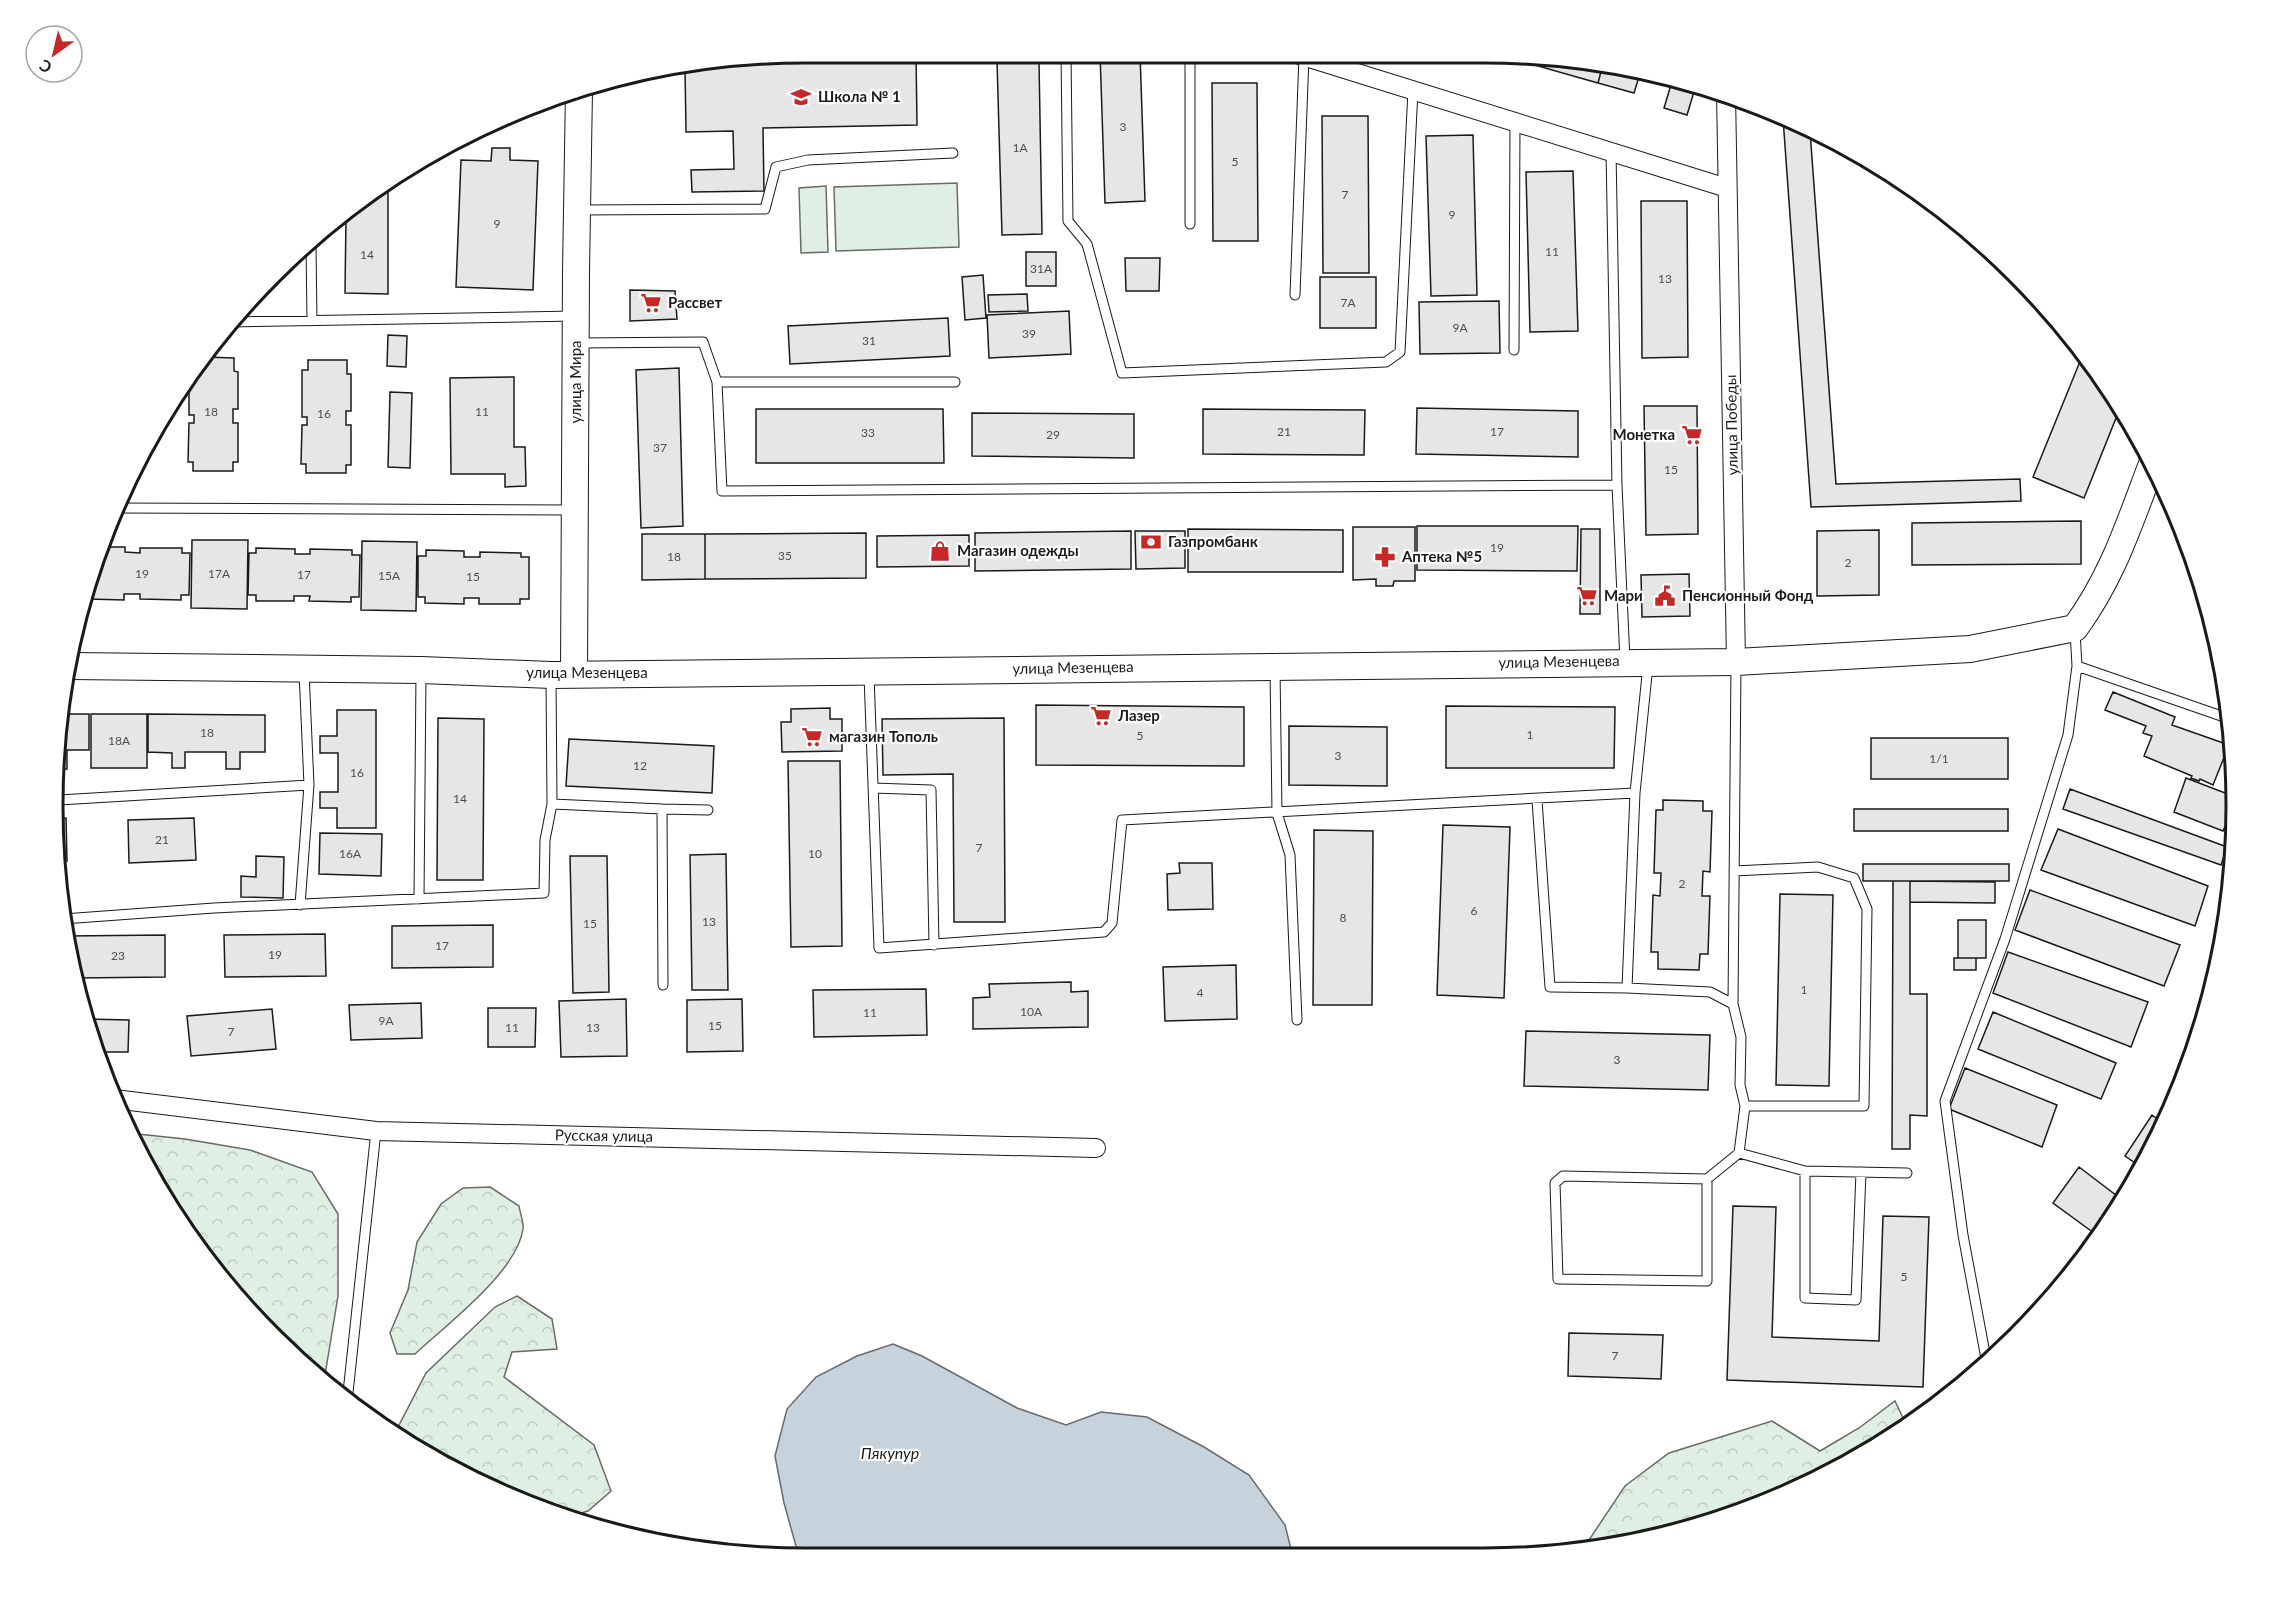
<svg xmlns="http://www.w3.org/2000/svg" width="2289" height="1611" viewBox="0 0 2289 1611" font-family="Lato,sans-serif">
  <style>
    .green { fill: #e0efe3; stroke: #6a6a6a; stroke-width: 1.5 }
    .forest { fill: url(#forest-crowns); stroke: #6a6a6a; stroke-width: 1.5 }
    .water { fill: #c6d2dc; stroke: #6a6a6a; stroke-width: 1.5 }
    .building { fill: #e6e6e6; stroke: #1a1a1a; stroke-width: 1.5 }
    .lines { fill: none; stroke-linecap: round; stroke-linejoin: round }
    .lane-casing { stroke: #1a1a1a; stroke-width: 11 }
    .street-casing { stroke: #1a1a1a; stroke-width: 20 }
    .secondary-casing { stroke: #1a1a1a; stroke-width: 28 }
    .lane { stroke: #fff; stroke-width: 9 }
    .street { stroke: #fff; stroke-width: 18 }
    .secondary { stroke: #fff; stroke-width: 26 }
    .labels { text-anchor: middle; stroke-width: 4.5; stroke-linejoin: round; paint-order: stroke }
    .number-label { font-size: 12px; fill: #4d4d4d }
    .poi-label { font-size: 15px; font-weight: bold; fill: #1a1a1a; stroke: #fff; text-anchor: start }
    .street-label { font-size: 15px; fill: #1a1a1a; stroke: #fff }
    .water-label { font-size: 16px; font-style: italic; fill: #1a1a1a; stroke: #fff }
    .rim { fill: none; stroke: #1a1a1a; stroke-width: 3 }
  </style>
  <defs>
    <pattern id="forest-crowns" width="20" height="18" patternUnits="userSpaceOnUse" patternTransform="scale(1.5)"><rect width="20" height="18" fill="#e0efe3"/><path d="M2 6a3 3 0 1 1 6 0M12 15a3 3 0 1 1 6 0" fill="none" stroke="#c0ccc2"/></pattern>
  </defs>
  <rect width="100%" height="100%" fill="#fff"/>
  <!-- green -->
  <path class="green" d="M957 183 959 247 836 251 834 187Z
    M826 186 828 252 801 253 799 188Z"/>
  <!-- forest -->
  <path class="forest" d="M128 1133 185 1139 250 1150 312 1172 338 1214V1296L324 1381 240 1302Z
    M490 1187 519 1206C520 1213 524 1223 523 1229 517 1272 446 1325 415 1354H397L390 1333 408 1290 417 1242 441 1204 463 1188Z
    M517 1296 552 1319 557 1349 512 1352 504 1377 594 1445 611 1491 588 1511 568 1517 473 1481 395 1433 426 1373 495 1307Z
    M1895 1401 1905 1422 1816 1481 1725 1519 1589 1550V1540L1625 1486 1669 1453 1772 1421 1820 1451 1859 1428Z"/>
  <!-- water -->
  <path class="water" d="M893 1344 922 1356 1017 1408 1066 1425 1101 1412 1147 1417 1204 1447 1249 1475 1285 1525 1291 1549 1295 1554 799 1557 784 1503 775 1456 787 1409 816 1377 857 1356Z"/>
  <!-- building -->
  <path class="building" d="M806 52 916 53 917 125 763 128 764 191 692 192 691 170 734 169 733 131 686 132 685 68Z
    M1100 53H1140L1145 201 1105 203Z
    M1496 54 1603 64 1598 83Z
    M997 61H1039L1042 234 1002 235Z
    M1603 64 1641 70 1634 93 1598 83Z
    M1673 78 1696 85 1687 115 1664 108Z
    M1212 83H1257L1258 241H1213Z
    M1322 116H1368L1369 273H1323Z
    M1783 118 1810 131 1836 484 2020 479 2021 501 1811 507Z
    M1473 135 1477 295 1431 296 1426 136Z
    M492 148H510V160L538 161 533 290 456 287 461 160 491 161Z
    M1573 171 1578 331 1530 332 1526 172Z
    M388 179V294L345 293 346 216Z
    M1641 201H1687L1688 357 1642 358Z
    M1026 252H1056V286H1026Z
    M1125 258H1160L1159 291H1126Z
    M983 275 986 318 965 320 962 277Z
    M1320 277H1376V328H1320Z
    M630 290 675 291 677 319 630 321Z
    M1027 294 1028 311 989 312 988 295Z
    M1499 301 1500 353 1420 354 1419 302Z
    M1069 311 1071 354 989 358 987 315Z
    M948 318 950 356 790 364 788 326Z
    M388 335 407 336 406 367 387 366Z
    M205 357 234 358V371L238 372V409H233V423H238V462H233V471H193V462H188L189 423H194V415H189V379Z
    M2081 359 2087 362 2120 408 2084 498 2033 477Z
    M308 360H347V374H351V411H346V425H351V465H346V473H306V464H301L302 425H307V417H302V370H308Z
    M679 368 683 526 641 528 636 370Z
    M514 377V447H525L526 486 505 487V474H451L450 378Z
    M390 392 412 393 410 468 388 467Z
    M1644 406H1697L1698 534 1646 535Z
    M1417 408 1578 411V457L1416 454Z
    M756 409H943L944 463H756Z
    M1203 409 1365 410 1364 455 1203 454Z
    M972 413 1134 414V458L972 456Z
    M2081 521V564L1912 565V523Z
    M1417 526H1578L1577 571 1417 570Z
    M1353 527H1415V581H1394L1393 586H1376V579L1353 580Z
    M1188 529 1343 530V572H1188Z
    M1581 529H1600V614H1580Z
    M1879 530V595L1817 596V531Z
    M1131 531V569L975 571V533Z
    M1135 531H1185V568L1136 569Z
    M866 533V578L705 579V534Z
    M642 534H705V579L642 580Z
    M969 535V566L877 567V536Z
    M192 540H248L247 609 191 608Z
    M362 541 417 542 416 611 361 610Z
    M102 547H125V552L140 553V548H182V553H190L189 595H181V600L140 599V594H124V600L88 599Z
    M256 548 295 549V554H310V549L352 550V555H360L359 597H351V602L309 601 310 596H294V601H256V595H248L249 553H256Z
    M426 550 464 551V557H480V552L521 553V557H529V599H520V604H479V598H464V604L425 603V597H418V556H426Z
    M1689 574 1690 616 1642 617 1641 575Z
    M2113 692 2175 717 2172 725 2229 745 2213 785 2200 779 2199 781 2191 778 2192 776 2144 756 2152 736 2143 733 2146 726 2105 710Z
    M1036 705 1244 707V766L1036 765Z
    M1446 706 1615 707 1614 768H1446Z
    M830 708V719H842V751L782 752 781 722H791V709Z
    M337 710H376V828H337V808H320V792H338V753H320V736H337Z
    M59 714H89V750H67V769H59Z
    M91 714H147V768H91Z
    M148 714 265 715V752H240V769H226V752H185V768H172V753L148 752Z
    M438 718 484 719 483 880H437Z
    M1004 718 1005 922H954L953 774 883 775 882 719Z
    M1289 726 1387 727V786L1289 785Z
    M1871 738H2008V779H1871Z
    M569 739 714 746 712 793 566 786Z
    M788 761H840L842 946 791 947Z
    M2186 778 2233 796V808L2223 831 2174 812Z
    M2070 789 2227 847 2221 865 2063 809Z
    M1663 800 1703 801V811H1712L1710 872 1703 871 1702 896H1710L1708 954H1700L1699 970 1658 969V952H1651L1653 895 1660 896 1661 873H1654L1656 810H1663Z
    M1854 809H2008V831H1854Z
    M66 818 67 861H59V819Z
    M194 818 196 860 129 863 128 820Z
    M1443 825 1510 827 1504 998 1437 995Z
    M2058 829 2208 886 2195 926 2041 870Z
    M1314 830 1373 831 1372 1005H1313Z
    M320 833 382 834 381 876 319 874Z
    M726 854 728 990H692L690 855Z
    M256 856 284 857 283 898 241 897V876L256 877Z
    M570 856H607L609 992 573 993Z
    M1179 863H1212L1213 909 1168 910 1167 874 1180 873Z
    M1863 864H2009V881H1863Z
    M1893 881H1910V994H1927V1116L1910 1115V1149H1892Z
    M1910 881 1995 882V903L1910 902Z
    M2030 890 2180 945 2164 986 2015 930Z
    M1780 894 1833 895 1829 1086 1776 1085Z
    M1958 920H1986V958H1958Z
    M493 925V967L392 968V926Z
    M325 934 326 976 225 977 224 935Z
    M165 935V977L76 978 66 936Z
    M2008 952 2148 1002 2131 1047 1993 993Z
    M1954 958H1976V970H1954Z
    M1236 965 1237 1019 1165 1021 1163 967Z
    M1071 982V992L1088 991V1027L973 1029V998L990 997 989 984Z
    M926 989 927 1035 814 1037 813 990Z
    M626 999 627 1056 561 1057 559 1001Z
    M742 999 743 1051 687 1052V1000Z
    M421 1003 422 1038 351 1040 349 1005Z
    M488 1008H536L535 1047H488Z
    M272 1009 276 1049 191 1056 187 1016Z
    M1993 1012 2116 1063 2101 1099 1978 1049Z
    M86 1019 129 1020 128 1052H94Z
    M1526 1031 1710 1035 1708 1090 1524 1086Z
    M1965 1068 2057 1105 2042 1147 1949 1109Z
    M2152 1115 2164 1124 2159 1138 2141 1167 2125 1156Z
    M2079 1167 2121 1199 2098 1236 2053 1203Z
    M1733 1206 1776 1207 1772 1337 1879 1341 1883 1216 1929 1217 1923 1387 1727 1380Z
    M1569 1333 1663 1335 1661 1379 1568 1376Z"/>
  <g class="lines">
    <!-- lane casing -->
    <g class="lane-casing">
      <path id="lane" d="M1066 53 1068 221 1087 244 1122 373 1386 362 1400 352 1413 90
        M1611 151 1617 485 1625 661
        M577 210 765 209 776 167 808 160 953 153
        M1190 224V53
        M311 246 312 321
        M1295 295 1304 56
        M230 322 575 316
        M577 343 703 342 717 382 722 491 1617 485
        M1514 350 1515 122
        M717 382H955
        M114 508 574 510
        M1648 665 1635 793 1627 988 1710 992 1733 1004 1741 1037 1740 1085 1745 1106H1864L1867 909 1854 878 1818 867 1734 871
        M2077 666 2230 719
        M1275 668 1277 813 1290 855 1297 1020
        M869 675 879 948 1104 932 1112 923 1122 820 1635 793
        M551 677 552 804 662 809
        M873 788 931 790 934 945
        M59 800 309 785
        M1537 800 1550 987 1627 988
        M419 899 421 673
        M300 905 309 785 304 671
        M63 919 214 908 544 893 545 840 552 804
        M663 985 662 809 708 810
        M1733 1004 1736 664
        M1739 1153 1805 1171 1907 1173
        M1805 1171V1298L1856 1300 1861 1172
        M1707 1179V1281L1558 1279 1555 1183 1563 1176 1707 1179 1739 1153 1745 1106
        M1987 1364 1963 1235 1945 1101 2005 939 2068 735 2077 666 2075 631
        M347 1402 376 1131"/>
    </g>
    <!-- street casing -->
    <g class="street-casing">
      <path id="street" d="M1293 53 1727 188
        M1726 93 1736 662
        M114 1099 376 1131 1096 1148"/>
    </g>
    <!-- secondary casing -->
    <g class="secondary-casing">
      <path id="secondary" d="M70 666 421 670 551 675 1736 662 1970 649 2075 628C2113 576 2129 524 2152 464
        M574 673 576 272 579 90"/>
    </g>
    <!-- lane -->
    <use href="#lane" class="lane"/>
    <!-- street -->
    <use href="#street" class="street"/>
    <!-- secondary -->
    <use href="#secondary" class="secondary"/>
  </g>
  <!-- icons -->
  <defs>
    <g id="school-bare" transform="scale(1.62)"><path d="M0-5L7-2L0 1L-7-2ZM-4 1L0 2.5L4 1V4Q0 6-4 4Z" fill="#c62828" stroke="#fff" stroke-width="2.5" paint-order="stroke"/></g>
    <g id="supermarket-bare" transform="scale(1.62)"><path d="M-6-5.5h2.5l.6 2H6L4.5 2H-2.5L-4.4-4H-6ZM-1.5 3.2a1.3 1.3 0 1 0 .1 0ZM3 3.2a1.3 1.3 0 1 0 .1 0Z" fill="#c62828" stroke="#fff" stroke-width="2.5" paint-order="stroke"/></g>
    <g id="bank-bare" transform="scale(1.62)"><path d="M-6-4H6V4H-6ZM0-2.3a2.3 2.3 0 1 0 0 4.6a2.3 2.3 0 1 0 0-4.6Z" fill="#c62828" stroke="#fff" stroke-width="2.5" paint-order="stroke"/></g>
    <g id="shop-bare" transform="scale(1.62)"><path d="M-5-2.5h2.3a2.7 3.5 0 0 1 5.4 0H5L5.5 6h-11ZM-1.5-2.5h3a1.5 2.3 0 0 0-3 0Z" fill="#c62828" stroke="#fff" stroke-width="2.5" paint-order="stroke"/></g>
    <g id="pharmacy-bare" transform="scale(1.62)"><path d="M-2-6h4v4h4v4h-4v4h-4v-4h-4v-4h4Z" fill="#c62828" stroke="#fff" stroke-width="2.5" paint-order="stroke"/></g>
    <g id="civic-bare" transform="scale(1.62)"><path d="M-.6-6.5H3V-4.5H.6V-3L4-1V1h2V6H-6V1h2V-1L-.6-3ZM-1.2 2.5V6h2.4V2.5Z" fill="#c62828" stroke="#fff" stroke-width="2.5" paint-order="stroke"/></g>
  </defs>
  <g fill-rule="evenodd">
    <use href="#school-bare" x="801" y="97"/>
    <use href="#supermarket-bare" x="651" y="303"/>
    <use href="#supermarket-bare" x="1692" y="435"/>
    <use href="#bank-bare" x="1151" y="542"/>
    <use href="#shop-bare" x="940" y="551"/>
    <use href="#pharmacy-bare" x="1385" y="557"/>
    <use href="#supermarket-bare" x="1587" y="596"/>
    <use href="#civic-bare" x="1665" y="596"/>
    <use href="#supermarket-bare" x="1101" y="716"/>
    <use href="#supermarket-bare" x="812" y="737"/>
  </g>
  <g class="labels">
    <!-- number labels -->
    <g class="number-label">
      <text x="1123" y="131">3</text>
      <text x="1020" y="152">1А</text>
      <text x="1235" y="166">5</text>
      <text x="1345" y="199">7</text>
      <text x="1452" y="219">9</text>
      <text x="497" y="228">9</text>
      <text x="1552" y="256">11</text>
      <text x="367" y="259">14</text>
      <text x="1041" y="273">31А</text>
      <text x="1665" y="283">13</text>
      <text x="1348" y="307">7А</text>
      <text x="1460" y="332">9А</text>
      <text x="1029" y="338">39</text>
      <text x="869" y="345">31</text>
      <text x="211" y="416">18</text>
      <text x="482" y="416">11</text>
      <text x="324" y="418">16</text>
      <text x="1284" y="436">21</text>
      <text x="1497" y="436">17</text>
      <text x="868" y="437">33</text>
      <text x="1053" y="439">29</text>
      <text x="660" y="452">37</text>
      <text x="1671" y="474">15</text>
      <text x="1497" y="552">19</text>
      <text x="785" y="560">35</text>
      <text x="674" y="561">18</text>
      <text x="1848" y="567">2</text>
      <text x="142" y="578">19</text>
      <text x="219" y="578">17А</text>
      <text x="304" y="579">17</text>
      <text x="389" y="580">15А</text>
      <text x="473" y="581">15</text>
      <text x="207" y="737">18</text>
      <text x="1530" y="739">1</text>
      <text x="1140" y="740">5</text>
      <text x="119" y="745">18А</text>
      <text x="1338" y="760">3</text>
      <text x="1939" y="763">1/1</text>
      <text x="640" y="770">12</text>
      <text x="357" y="777">16</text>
      <text x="460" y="803">14</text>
      <text x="162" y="844">21</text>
      <text x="979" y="852">7</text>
      <text x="350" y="858">16А</text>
      <text x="815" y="858">10</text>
      <text x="1682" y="888">2</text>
      <text x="1474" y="915">6</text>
      <text x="1343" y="922">8</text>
      <text x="709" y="926">13</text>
      <text x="590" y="928">15</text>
      <text x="442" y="950">17</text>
      <text x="275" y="959">19</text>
      <text x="118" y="960">23</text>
      <text x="1804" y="994">1</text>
      <text x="1200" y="997">4</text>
      <text x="1031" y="1016">10А</text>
      <text x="870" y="1017">11</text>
      <text x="386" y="1025">9А</text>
      <text x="715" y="1030">15</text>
      <text x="512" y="1032">11</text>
      <text x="593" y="1032">13</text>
      <text x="231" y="1036">7</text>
      <text x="1617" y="1064">3</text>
      <text x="1904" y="1281">5</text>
      <text x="1615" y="1360">7</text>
    </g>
    <!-- poi labels -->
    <g class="poi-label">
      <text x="818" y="102">Школа № 1</text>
      <text x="668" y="308">Рассвет</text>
      <text x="1675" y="440" text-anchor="end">Монетка</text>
      <text x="1168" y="547">Газпромбанк</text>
      <text x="957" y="556">Магазин одежды</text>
      <text x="1402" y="562">Аптека №5</text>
      <text x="1604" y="601">Мари</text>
      <text x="1682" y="601">Пенсионный Фонд</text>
      <text x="1118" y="721">Лазер</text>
      <text x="829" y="742">магазин Тополь</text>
    </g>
    <!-- street labels -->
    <g class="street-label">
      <text transform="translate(576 382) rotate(-90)" y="5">улица Мира</text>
      <text transform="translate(1732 425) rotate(-91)" y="5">улица Победы</text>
      <text transform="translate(1559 662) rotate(-1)" y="5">улица Мезенцева</text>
      <text transform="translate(1073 668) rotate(-1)" y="5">улица Мезенцева</text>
      <text x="587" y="678">улица Мезенцева</text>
      <text transform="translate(604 1136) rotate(1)" y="5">Русская улица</text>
    </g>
    <!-- water labels -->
    <g class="water-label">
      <text x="890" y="1459">Пякупур</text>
    </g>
  </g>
  <!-- crop -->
  <path d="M0 0H2289V1611H0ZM805 63H1484A742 742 0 0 1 2226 805V806A742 742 0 0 1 1484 1548H805A742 742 0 0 1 63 806V805A742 742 0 0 1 805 63Z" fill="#fff" fill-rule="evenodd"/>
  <path class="rim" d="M805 63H1484A742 742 0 0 1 2226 805V806A742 742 0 0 1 1484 1548H805A742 742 0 0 1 63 806V805A742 742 0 0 1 805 63Z"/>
  <!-- north arrow -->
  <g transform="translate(54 54) rotate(214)"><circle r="28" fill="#ffffff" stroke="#a3a3a3" stroke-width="1.5"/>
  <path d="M0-4.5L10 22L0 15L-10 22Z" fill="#c62828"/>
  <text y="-9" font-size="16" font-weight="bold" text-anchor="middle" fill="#1a1a1a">С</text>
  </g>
</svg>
